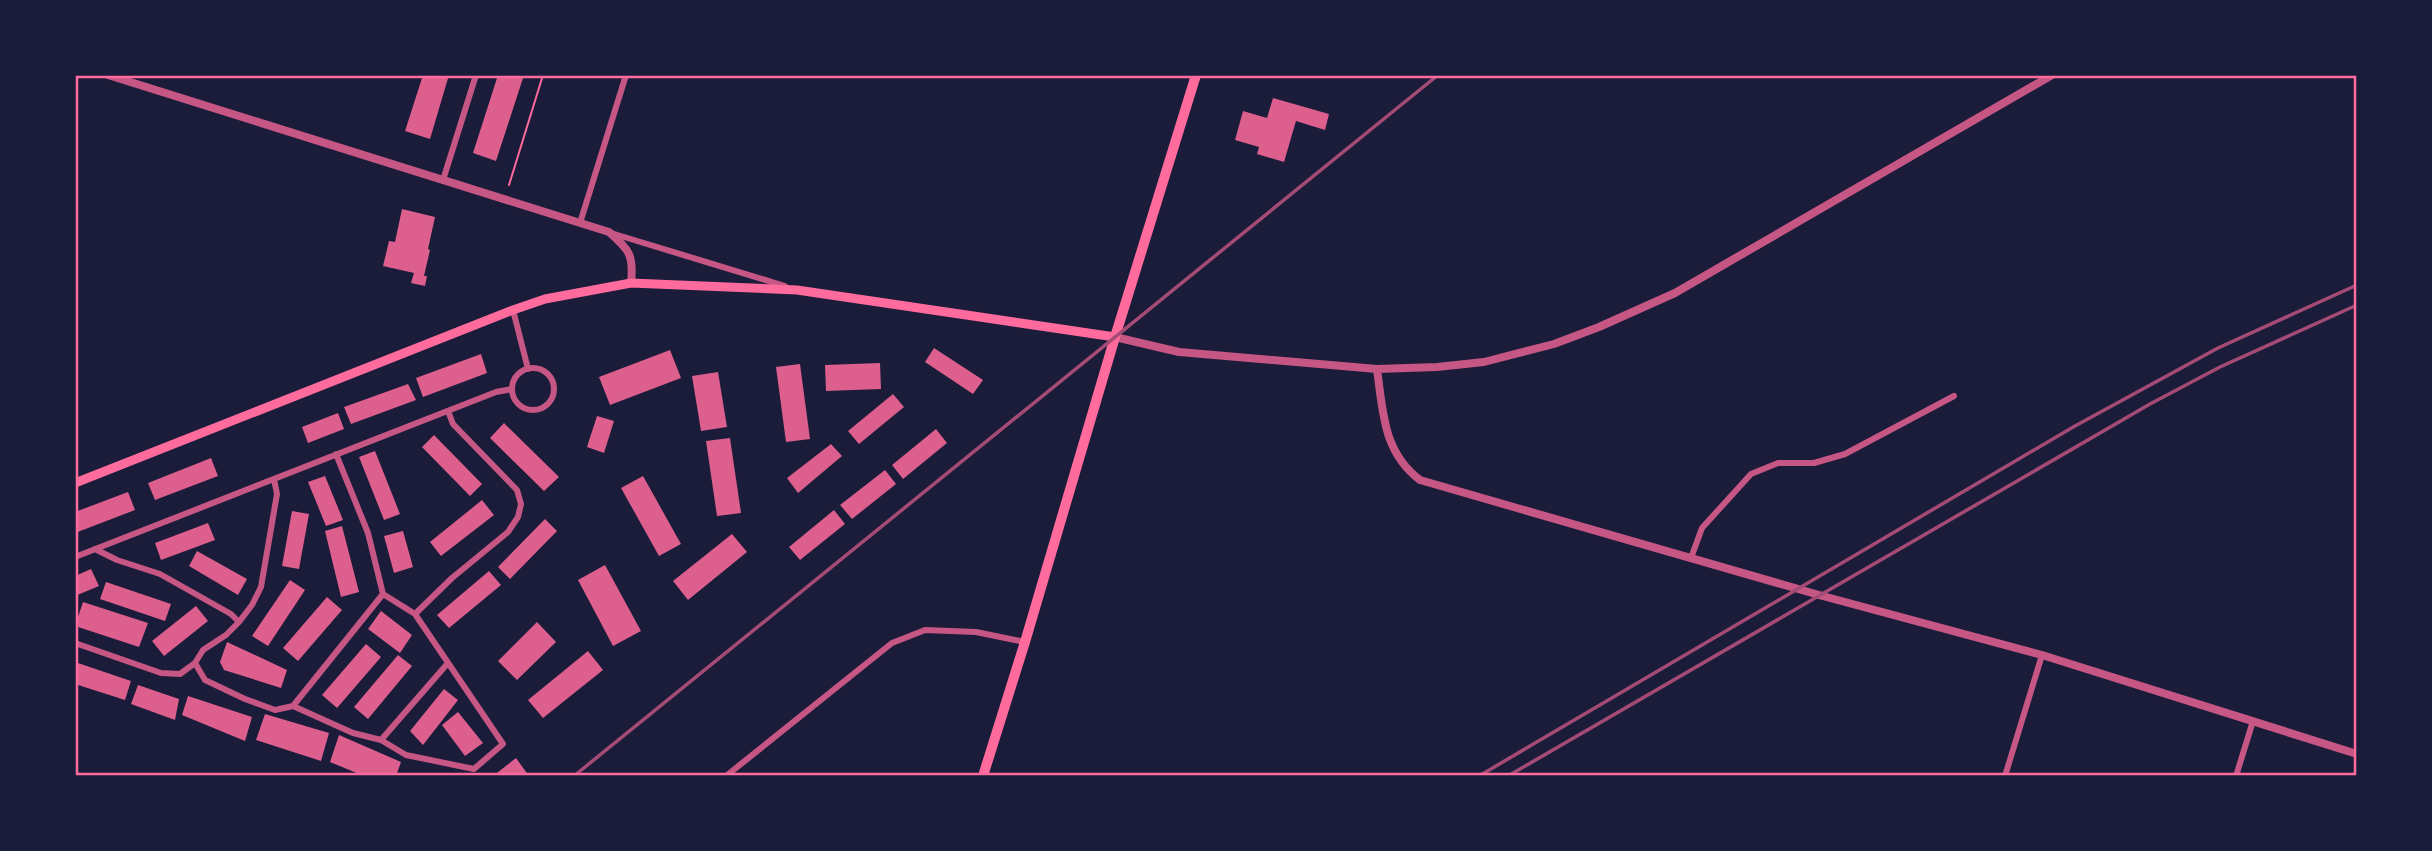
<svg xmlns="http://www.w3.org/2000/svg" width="2432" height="851" viewBox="0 0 2432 851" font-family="'Exo 2',sans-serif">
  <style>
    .building { fill: #dd5f8e }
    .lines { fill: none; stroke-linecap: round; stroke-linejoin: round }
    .path { stroke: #ff6b9d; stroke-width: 2 }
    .minor { stroke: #c65784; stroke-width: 6 }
    .tertiary { stroke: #c65784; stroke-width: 8 }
    .secondary { stroke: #ff6b9d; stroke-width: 9 }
    .primary { stroke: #ff6b9d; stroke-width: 10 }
    .rail { stroke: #a44b75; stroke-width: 3.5 }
    .neatline { fill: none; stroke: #ff6b9d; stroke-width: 2.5 }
  </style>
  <rect width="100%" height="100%" fill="#1b1b3a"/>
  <!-- building -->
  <path class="building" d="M423 75H449L430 139 405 131Z
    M498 75H524L496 161 473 153Z
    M1273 98 1329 114 1325 130 1296 121 1284 162 1257 154 1259 147 1235 140 1243 111 1267 118Z
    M402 209 435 217 428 249 430 250 424 276H427L425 286 411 283 414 273 383 266 389 241 395 242Z
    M934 348 983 380 973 394 925 362Z
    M670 350 681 378 610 405 599 377Z
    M481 354 487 373 423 397 416 378Z
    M880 363 881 389 826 391 825 365Z
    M800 364 810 439 786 442 776 367Z
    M718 372 727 427 701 431 692 376Z
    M408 384 416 400 351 424 344 407Z
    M893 394 904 407 859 444 848 431Z
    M338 413 344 429 308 443 302 427Z
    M597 416 614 421 604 453 587 447Z
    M504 423 559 477 544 491 490 438Z
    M936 429 947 443 903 479 892 465Z
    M434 435 482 484 470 496 422 447Z
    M730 438 741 513 717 516 706 441Z
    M831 444 842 456 798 493 787 478Z
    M375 451 400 514 384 520 359 457Z
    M211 458 218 476 155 500 148 483Z
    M885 470 896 484 852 519 840 505Z
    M325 476 343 520 326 526 308 482Z
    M643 476 681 544 659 556 621 488Z
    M128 492 135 510 75 533V512Z
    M482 500 494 515 441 556 430 542Z
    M834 510 845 524 800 560 789 547Z
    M292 511 309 514 299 569 282 566Z
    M545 519 557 531 510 579 498 567Z
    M208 523 215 540 161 560 155 543Z
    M342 526 359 592 341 597 325 531Z
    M403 531 413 567 394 573 384 536Z
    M732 534 747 552 688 600 673 581Z
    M197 551 247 579 238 595 189 566Z
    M605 565 641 631 613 646 578 580Z
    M91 569 99 586 75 596V576Z
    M489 571 501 585 449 628 437 615Z
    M290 580 305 590 268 646 252 636Z
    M106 582 171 604 165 621 100 599Z
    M327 597 342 610 298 661 283 648Z
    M83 602 148 623 139 647 75 626Z
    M196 606 208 621 164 656 152 641Z
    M381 611 412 635 400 653 368 629Z
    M537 622 556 642 517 680 498 661Z
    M227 642 287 670 281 688 224 670 220 662Z
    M366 644 381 657 337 708 322 695Z
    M588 651 603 670 543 718 528 700Z
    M398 655 412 666 368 719 354 707Z
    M75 662 131 681 125 700 75 684Z
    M138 685 179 699 175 720 131 704Z
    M444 689 458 700 423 745 410 731Z
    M188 696 252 717 245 741 182 715Z
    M458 712 483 743 465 756 442 725Z
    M265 714 329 733 321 761 256 740Z
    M339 735 401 762 396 776H364L330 762Z
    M516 758 529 776H493Z"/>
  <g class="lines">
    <!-- path -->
    <path class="path" d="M509 185 543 75"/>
    <!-- minor -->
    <path class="minor" d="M443 180 476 75
      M580 223 626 75
      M611 233 785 286
      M513 310 528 369
      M512 389a21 21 0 1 1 42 0a21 21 0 1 1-42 0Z
      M95 549 117 560 160 574 231 614 239 622
      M75 557 496 392 512 389
      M1691 558 1702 528 1751 474 1778 463H1814L1845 454 1954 396
      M415 614 452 578 508 532 518 517 521 504 517 490 453 424 448 411
      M75 643 161 673 180 674 195 663 205 680 245 699 275 710 293 706 353 733 381 740 406 755 474 769 503 744 415 614 383 594 368 533 336 454
      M195 663 203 650 226 635 239 622 252 605 261 587 277 494 274 479
      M293 706 383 594
      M381 740 448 663
      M726 776 892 643 925 630 976 632 1025 642
      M2005 776 2042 655
      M2236 776 2253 721"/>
    <!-- tertiary -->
    <path class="tertiary" d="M108 75 609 232C629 250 634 254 631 283
      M1115 337 1179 352 1377 369 1437 367 1484 362 1554 344 1599 327 1675 293 2052 75
      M1377 369C1383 412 1383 452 1420 480L1819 595 2042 655 2357 754"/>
    <!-- secondary -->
    <path class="secondary" d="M75 483 513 310 545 299 631 283 797 290 1115 337"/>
    <!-- primary -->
    <path class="primary" d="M983 776 1025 642 1115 337 1196 75"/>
    <!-- rail -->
    <path class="rail" d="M574 776 1438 75
      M1479 776 2075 426 2218 348 2357 285
      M1508 776 2150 404 2220 367 2357 305"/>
  </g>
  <!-- border -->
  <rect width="2432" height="851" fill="none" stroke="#1b1b3a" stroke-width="154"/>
  <rect x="77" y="77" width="2278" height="697" class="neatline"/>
</svg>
